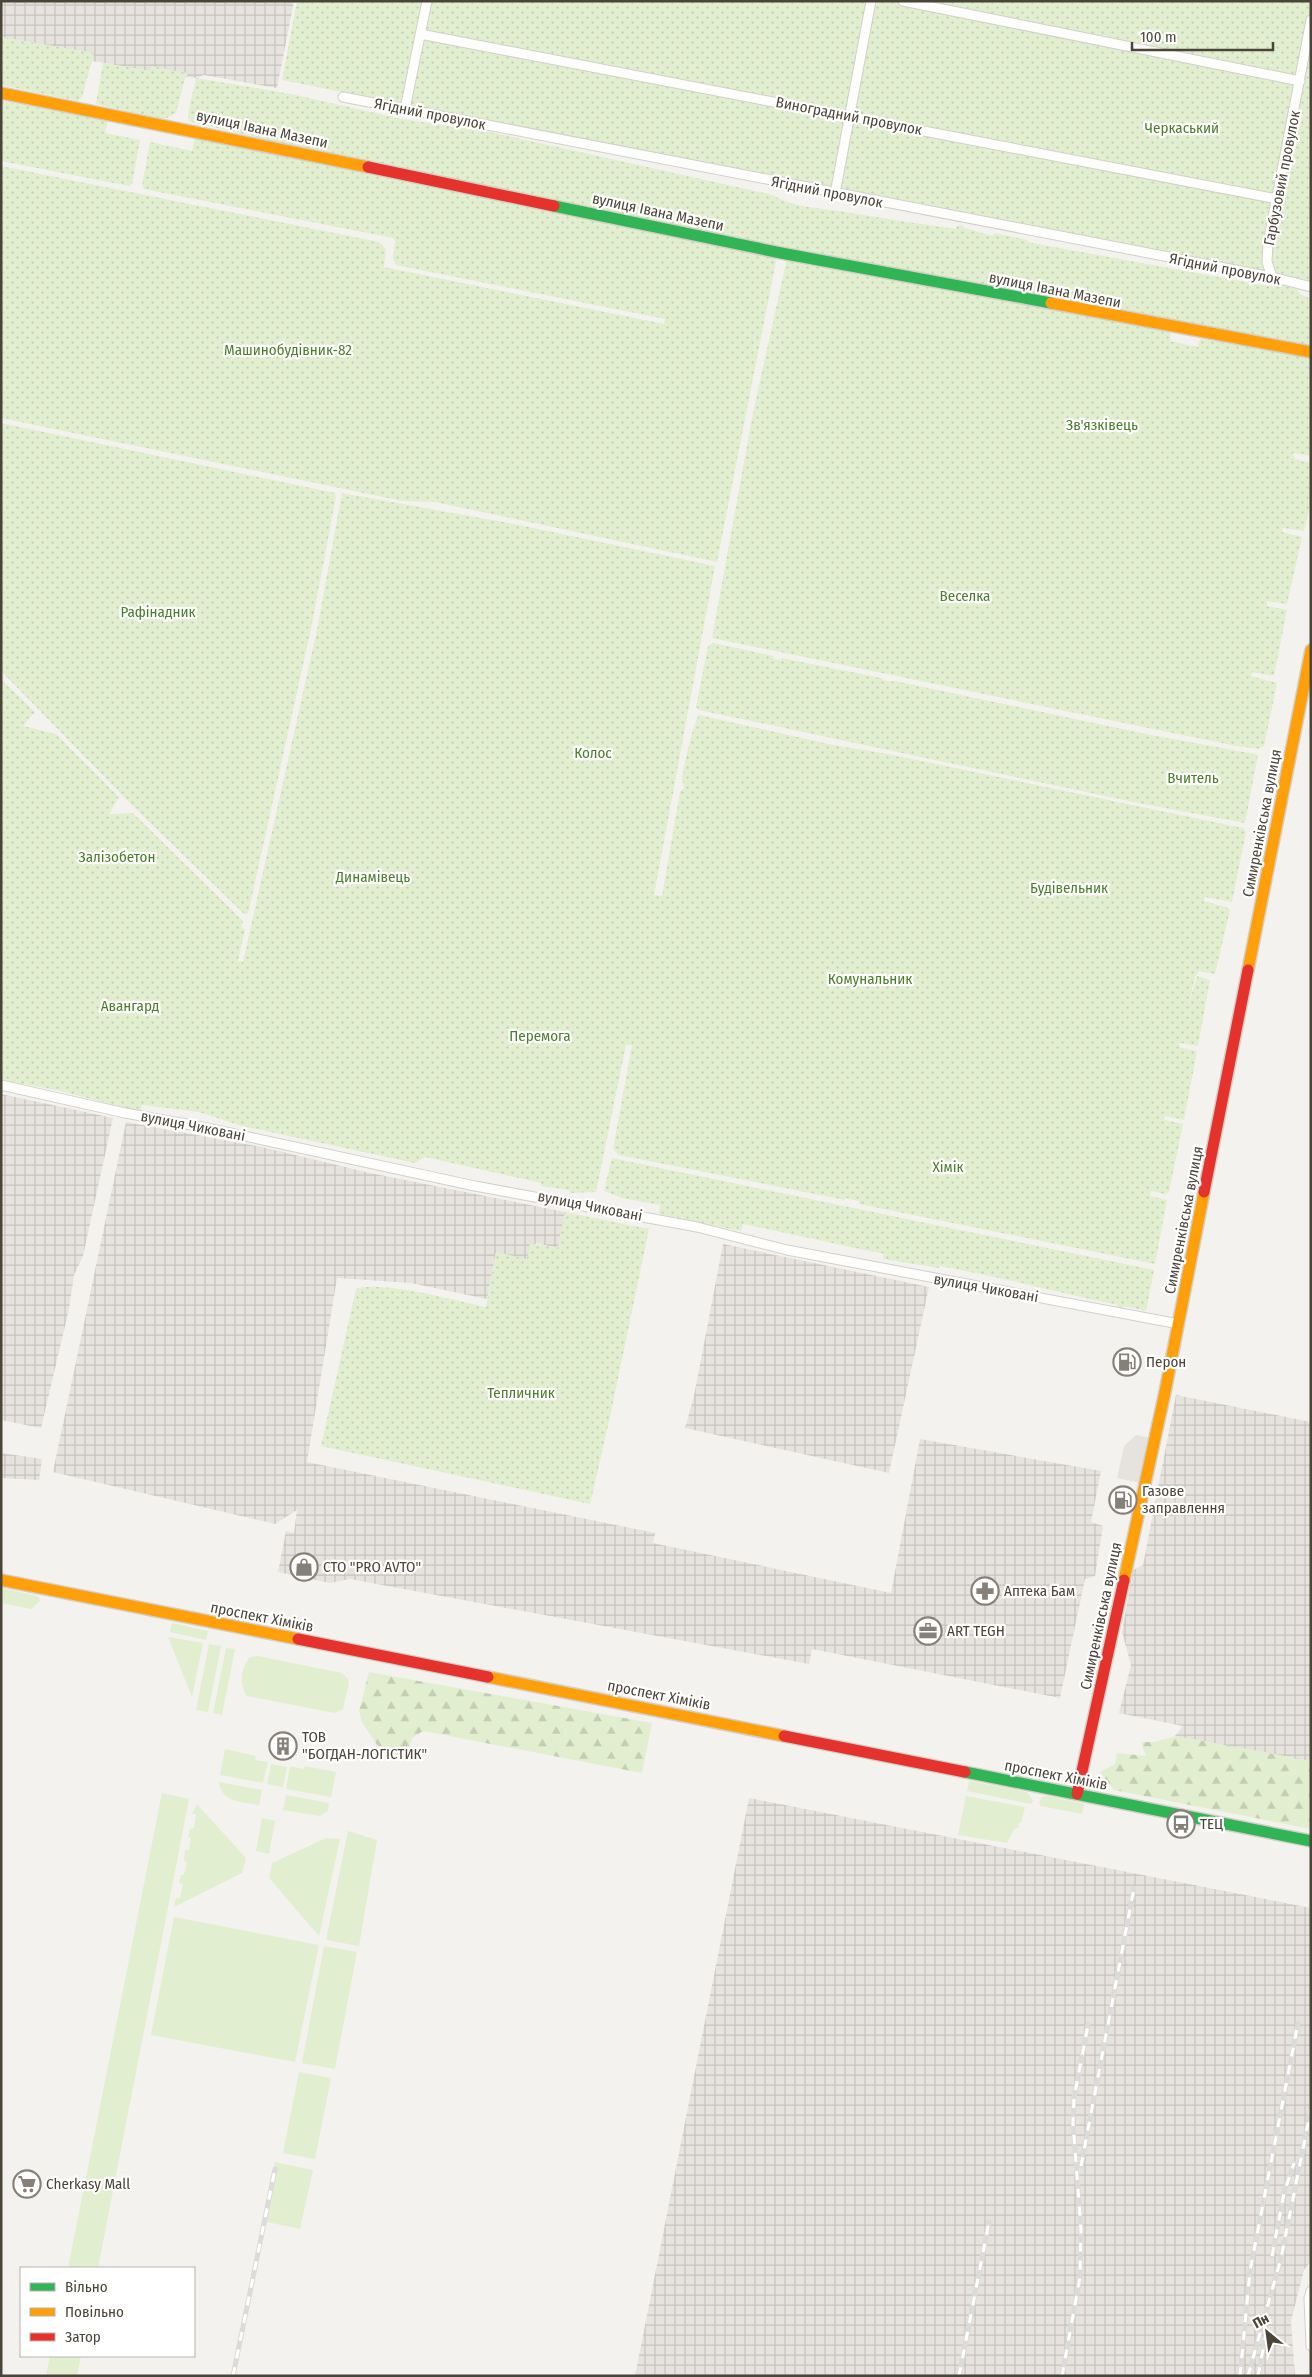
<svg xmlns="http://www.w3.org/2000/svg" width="1312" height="2377" viewBox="0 0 1312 2377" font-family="'Fira Sans Condensed',sans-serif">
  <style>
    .industrial { fill: url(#industrial-grid) }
    .grass { fill: #e1eecf }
    .forest { fill: url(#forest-firs) }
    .garden { fill: url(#garden-dots) }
    .parking { fill: #e6e3df }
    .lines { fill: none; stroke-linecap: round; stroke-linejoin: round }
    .street-casing { stroke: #d2d0cb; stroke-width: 11 }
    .fast-casing { stroke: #d3cfc5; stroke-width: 14 }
    .slow-casing { stroke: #d3cfc5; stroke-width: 14 }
    .jam-casing { stroke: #d3cfc5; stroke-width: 14 }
    .street { stroke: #fdfdfc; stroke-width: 9 }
    .fast { stroke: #30b455; stroke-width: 11 }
    .slow { stroke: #ff9f0a; stroke-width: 11 }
    .jam { stroke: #e5322d; stroke-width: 11 }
    .rail-casing { stroke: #dbdbda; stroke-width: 5 }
    .rail { stroke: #fff; stroke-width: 3; stroke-dasharray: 9; stroke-linecap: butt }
    .labels { text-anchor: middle; stroke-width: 4.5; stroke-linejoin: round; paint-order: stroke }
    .street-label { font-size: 15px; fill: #4b4439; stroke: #fff }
    .park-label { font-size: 15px; fill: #4a7f2a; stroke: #fff }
    .poi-label { font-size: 15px; fill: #4b4439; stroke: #fff; text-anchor: start }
  </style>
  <defs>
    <pattern id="industrial-grid" width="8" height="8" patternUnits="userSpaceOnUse" patternTransform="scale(1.25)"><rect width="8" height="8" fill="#e6e2de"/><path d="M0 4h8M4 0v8" fill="none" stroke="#c7c3bf"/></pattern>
    <pattern id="forest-firs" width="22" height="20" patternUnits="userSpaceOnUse" patternTransform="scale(1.25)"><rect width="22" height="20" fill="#e1eecf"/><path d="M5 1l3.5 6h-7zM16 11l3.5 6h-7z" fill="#c3cdb2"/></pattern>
    <pattern id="garden-dots" width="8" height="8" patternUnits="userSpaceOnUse" patternTransform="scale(1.25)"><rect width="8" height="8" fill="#e1eecf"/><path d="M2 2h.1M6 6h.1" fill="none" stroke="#c3cdb2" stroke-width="1.8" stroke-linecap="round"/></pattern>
  </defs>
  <rect width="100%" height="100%" fill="#f4f2ee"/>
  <!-- industrial -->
  <path class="industrial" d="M1 1H294L277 88 204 75 196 78 188 77 186 73 152 67 151 71 92 61 93 53 1 37Z
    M1 1094 113 1118 83 1256 74 1275 69 1309 41 1428 1 1420Z
    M126 1122 262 1147 370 1173 565 1212 558 1248 536 1243 527 1260 496 1252 487 1299 411 1283 337 1278 307 1462 655 1533 653 1543 891 1593 920 1439 1101 1471 1091 1522 1103 1526 1095 1576 1085 1579 1060 1698 812 1649 809 1664 350 1579 330 1583 278 1572 286 1531 294 1533 297 1510 275 1524 53 1472Z
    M723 1244 929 1287 889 1473 685 1428 694 1396Z
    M1176 1395 1311 1422V1761L1175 1736 1183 1726 1119 1713 1131 1665 1122 1632 1133 1570 1143 1565Z
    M1 1453 42 1459 39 1480 1 1478Z
    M749 1798 1311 1908V2261L1304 2270 1291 2321 1295 2376H635Z"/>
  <!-- grass -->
  <path class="grass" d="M1 1588 38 1596 40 1601 31 1609 1 1603Z
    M172 1623 208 1631 206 1640 170 1632Z
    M168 1637 203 1643 192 1697Z
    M209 1644 221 1646 208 1712 196 1710Z
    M226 1648 235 1649 222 1715 213 1713Z
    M258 1656 342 1673 348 1679 349 1683 343 1709 334 1713 247 1696C239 1686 241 1666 250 1657Z
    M225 1749 256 1756 255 1760 268 1762 263 1783 220 1775Z
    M271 1764 287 1767 283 1787 267 1784Z
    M290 1766 304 1769 305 1766 336 1772 331 1797 286 1789Z
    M969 1781 1027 1792 1033 1801 1031 1804 967 1791Z
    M219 1782 262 1790 259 1805C243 1802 221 1803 219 1782Z
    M162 1793 189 1799 98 2268H68Z
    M286 1795 329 1803 328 1811 320 1816 283 1810Z
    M966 1796 1025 1807 1021 1823H1019L1018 1828H1015L1007 1843 958 1835Z
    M1047 1796 1084 1804 1082 1814 1041 1806 1039 1803 1042 1797Z
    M197 1804 246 1858 242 1873 174 1907 176 1898H180L183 1884 179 1883 181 1875H184L187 1862 184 1861 185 1850H189L191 1838 188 1837 190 1829 194 1828 196 1814H192Z
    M262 1818 275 1821 269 1854 256 1851Z
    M348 1831 377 1840 359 1946 326 1940Z
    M326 1838 340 1839 319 1936 269 1878 272 1863Z
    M174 1917 319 1945 295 2062 151 2035Z
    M324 1946 357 1952 335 2069 302 2063Z
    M299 2072 331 2078 315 2159 283 2153Z
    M275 2162 313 2170 300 2229 262 2221Z
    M50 2356H81L77 2376H46Z"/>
  <!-- forest -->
  <path class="forest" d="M369 1672 652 1723 642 1773 423 1731 412 1738 407 1756 393 1755 377 1745 362 1722 359 1711Z
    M1175 1736 1311 1761V1829L1114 1790 1100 1772 1115 1764 1117 1753 1146 1756 1141 1742H1155Z"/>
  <!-- garden -->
  <path class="garden" d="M297 1H1311V281L721 168 282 80Z
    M1 37 94 53 82 97 78 101 1 85Z
    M103 63 151 71 152 66 186 73 188 77 185 78 176 113 167 118H157L96 104Z
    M196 78 291 94 402 119 470 129 472 128 773 195C792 208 823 208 845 212 882 218 919 224 956 229L957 226 962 225 964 228 993 236 994 233 1028 240 1027 242 1273 287 1278 284 1297 289 1300 294 1311 299V347L811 253 418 172 355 159V157L330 154 195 123 189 121 188 114Z
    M1 101 108 120 105 133 140 140 132 184 129 186 1 161Z
    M195 137 774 256 776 261 717 562 435 502 402 501 1 418V166L379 242 386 249 384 267 664 324 665 319 396 265 393 259 395 241 393 238 144 189 142 186 150 142 192 151Z
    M787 258 1117 320 1171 333 1170 341 1198 347 1200 339 1311 355V456L1293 453 1295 459 1311 463V501L1304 531 1283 528 1282 532 1302 537 1287 604 1267 601V606L1287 610 1274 676 1252 672 1251 676 1277 683 1264 746 1259 749 1236 746 712 638 753 413Z
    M1 423 335 493 336 496 312 624 248 914H244L132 805 1 671Z
    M342 493 519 525 715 566 654 895 662 896 680 792 684 788C684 785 683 783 682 780 682 772 694 721 699 715L833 745 888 754 1243 828 1246 832 1232 902 1205 897 1204 901 1226 907 1230 910 1215 974 1199 971 1195 977 1188 1008 1197 976 1210 980 1198 1046 1180 1043 1179 1047 1197 1051 1184 1120 1165 1116 1164 1120 1183 1124 1169 1192 1165 1194 1151 1191 1150 1196 1167 1200 1155 1264 859 1204V1201L846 1198 845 1200 619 1155 613 1149 632 1045H626L596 1192 569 1193V1190L541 1186V1183L425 1157 415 1163 242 1126 199 1112 142 1105 140 1112 57 1090 1 1080V679L35 712 23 726 56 734 119 797 109 814 133 813 243 921 241 927 245 930 238 961 243 962 317 630Z
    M713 643 773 656 774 659 781 660 782 658 881 678 886 681H895L1151 735 1255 754 1258 755 1245 823 1138 803 699 710 696 707 708 646Z
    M612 1158 1154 1270 1146 1311 1124 1306 1123 1309 1117 1308 1118 1305C1061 1293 1000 1277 940 1266L939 1268 883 1259 884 1254 874 1252 743 1224 741 1231 659 1214 660 1205 622 1198 604 1191Z
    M565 1212 649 1229 610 1417 590 1504 321 1446 356 1289C381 1280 457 1301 486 1307L496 1252 527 1259 530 1243 558 1248Z"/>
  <!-- parking -->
  <path class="parking" d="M1136 1435 1150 1438 1140 1483 1117 1478 1124 1446Z"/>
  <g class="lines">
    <!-- street casing -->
    <g class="street-casing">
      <path id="street" d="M903 1 1300 81
        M420 34 1277 199
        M343 97 1272 277 1311 287
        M405 109 427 1
        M835 194 871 1
        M1272 277 1267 262 1268 243 1311 20
        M1 1085 125 1113 203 1127 475 1186 697 1227 787 1250 1179 1324
        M1311 2291 1309 2298 1311 2346"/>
    </g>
    <!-- fast casing -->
    <g class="fast-casing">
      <path id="fast" d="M554 206 781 253 1051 303
        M965 1772 1311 1841"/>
    </g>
    <!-- slow casing -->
    <g class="slow-casing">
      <path id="slow" d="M1 93 368 167
        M1051 303 1311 352
        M1248 970 1311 650
        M1 1580 298 1639
        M1124 1580 1165 1392 1204 1192
        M488 1677 784 1736"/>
    </g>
    <!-- jam casing -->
    <g class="jam-casing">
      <path id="jam" d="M368 167 554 206
        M1204 1192 1248 970
        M298 1639 488 1677
        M784 1736 965 1772
        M1077 1794 1124 1580"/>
    </g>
    <!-- street -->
    <use href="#street" class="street"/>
    <!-- fast -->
    <use href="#fast" class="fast"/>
    <!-- slow -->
    <use href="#slow" class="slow"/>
    <!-- jam -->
    <use href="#jam" class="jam"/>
    <!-- rail casing -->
    <g class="rail-casing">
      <path id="rail" d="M1081 2166 1134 1888
        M1272 2256 1284 2193 1294 2163
        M233 2376 275 2169
        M959 2376 989 2222
        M1062 2376 1080 2277 1081 2229 1073 2123 1074 2098 1088 2025
        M1240 2376 1250 2271 1298 2023
        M1248 2376 1281 2258 1311 2109
        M1258 2376 1267 2329"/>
    </g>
    <!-- rail -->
    <use href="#rail" class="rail"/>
  </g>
  <!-- icons -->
  <defs>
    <g id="fuel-ring" transform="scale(1.4375)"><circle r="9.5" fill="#fff" stroke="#868178" stroke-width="1.5"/><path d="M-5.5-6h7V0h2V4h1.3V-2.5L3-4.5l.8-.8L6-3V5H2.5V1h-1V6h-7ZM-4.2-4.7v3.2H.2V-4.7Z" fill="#868178"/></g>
    <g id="shop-ring" transform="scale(1.4375)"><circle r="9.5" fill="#fff" stroke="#868178" stroke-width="1.5"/><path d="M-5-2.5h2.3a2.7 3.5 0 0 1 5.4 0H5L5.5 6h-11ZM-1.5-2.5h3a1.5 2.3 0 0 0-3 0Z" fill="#868178"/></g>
    <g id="pharmacy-ring" transform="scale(1.4375)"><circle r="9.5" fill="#fff" stroke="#868178" stroke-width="1.5"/><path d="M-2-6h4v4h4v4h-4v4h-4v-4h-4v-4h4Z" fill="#868178"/></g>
    <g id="office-ring" transform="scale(1.4375)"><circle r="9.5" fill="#fff" stroke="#868178" stroke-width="1.5"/><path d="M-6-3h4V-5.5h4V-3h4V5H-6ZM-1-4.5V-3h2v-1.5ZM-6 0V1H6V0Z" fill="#868178"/></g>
    <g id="building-ring" transform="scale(1.4375)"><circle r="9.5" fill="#fff" stroke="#868178" stroke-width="1.5"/><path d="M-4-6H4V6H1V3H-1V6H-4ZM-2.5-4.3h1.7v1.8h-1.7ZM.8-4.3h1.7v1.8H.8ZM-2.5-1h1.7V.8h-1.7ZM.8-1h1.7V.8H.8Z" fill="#868178"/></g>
    <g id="bus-ring" transform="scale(1.4375)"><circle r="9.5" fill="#fff" stroke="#868178" stroke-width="1.5"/><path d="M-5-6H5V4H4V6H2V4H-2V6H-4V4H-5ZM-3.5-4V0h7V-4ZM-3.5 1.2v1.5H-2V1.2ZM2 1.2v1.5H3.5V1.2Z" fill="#868178"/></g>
    <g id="supermarket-ring" transform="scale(1.4375)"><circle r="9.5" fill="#fff" stroke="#868178" stroke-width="1.5"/><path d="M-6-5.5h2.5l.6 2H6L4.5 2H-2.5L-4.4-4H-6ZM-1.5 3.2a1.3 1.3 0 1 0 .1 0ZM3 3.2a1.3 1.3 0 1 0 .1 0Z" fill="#868178"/></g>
  </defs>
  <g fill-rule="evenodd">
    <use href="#fuel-ring" x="1127" y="1362"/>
    <use href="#fuel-ring" x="1123" y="1500"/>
    <use href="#shop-ring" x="304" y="1567"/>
    <use href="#pharmacy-ring" x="985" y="1591"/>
    <use href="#office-ring" x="928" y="1631"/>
    <use href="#building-ring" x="283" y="1746"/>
    <use href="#bus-ring" x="1181" y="1824"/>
    <use href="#supermarket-ring" x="27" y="2184"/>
  </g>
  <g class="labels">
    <!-- street labels -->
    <g class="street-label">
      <text transform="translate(430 114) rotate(11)" y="5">Ягідний провулок</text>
      <text transform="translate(849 116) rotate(11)" y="5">Виноградний провулок</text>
      <text transform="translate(262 129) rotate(12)" y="5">вулиця Івана Мазепи</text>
      <text transform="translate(1282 178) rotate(-79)" y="5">Гарбузовий провулок</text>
      <text transform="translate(827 192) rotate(11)" y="5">Ягідний провулок</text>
      <text transform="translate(658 212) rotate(12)" y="5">вулиця Івана Мазепи</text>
      <text transform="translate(1225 269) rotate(11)" y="5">Ягідний провулок</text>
      <text transform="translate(1055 290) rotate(11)" y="5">вулиця Івана Мазепи</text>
      <text transform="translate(1262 823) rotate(-79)" y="5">Симиренківська вулиця</text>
      <text transform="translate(193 1126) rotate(11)" y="5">вулиця Чиковані</text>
      <text transform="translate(590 1206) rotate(11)" y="5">вулиця Чиковані</text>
      <text transform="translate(1184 1220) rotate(-79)" y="5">Симиренківська вулиця</text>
      <text transform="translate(986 1288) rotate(10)" y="5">вулиця Чиковані</text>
      <text transform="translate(1101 1616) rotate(-78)" y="5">Симиренківська вулиця</text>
      <text transform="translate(262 1617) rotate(11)" y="5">проспект Хіміків</text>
      <text transform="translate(659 1695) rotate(11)" y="5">проспект Хіміків</text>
      <text transform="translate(1056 1775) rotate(11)" y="5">проспект Хіміків</text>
    </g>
    <!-- park labels -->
    <g class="park-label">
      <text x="1182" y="133">Черкаський</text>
      <text x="288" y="355">Машинобудівник-82</text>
      <text x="1102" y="430">Зв'язківець</text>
      <text x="965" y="601">Веселка</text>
      <text x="158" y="617">Рафінадник</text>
      <text x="593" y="758">Колос</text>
      <text x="1193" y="783">Вчитель</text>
      <text x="117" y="862">Залізобетон</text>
      <text x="373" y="882">Динамівець</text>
      <text x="1069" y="893">Будівельник</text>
      <text x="870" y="984">Комунальник</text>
      <text x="130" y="1011">Авангард</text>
      <text x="540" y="1041">Перемога</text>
      <text x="948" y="1172">Хімік</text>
      <text x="521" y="1398">Тепличник</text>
    </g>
    <!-- poi labels -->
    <g class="poi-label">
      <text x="1146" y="1367">Перон</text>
      <text x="1142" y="1496">Газове<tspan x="1142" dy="17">заправлення</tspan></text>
      <text x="323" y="1572">СТО "PRO AVTO"</text>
      <text x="1004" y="1596">Аптека Бам</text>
      <text x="947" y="1636">ART TEGH</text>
      <text x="302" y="1742">ТОВ<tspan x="302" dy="17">"БОГДАН-ЛОГІСТИК"</tspan></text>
      <text x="1200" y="1829">ТЕЦ</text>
      <text x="46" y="2189">Cherkasy Mall</text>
    </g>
  </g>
  <!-- border -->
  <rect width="1312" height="2377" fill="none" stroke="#4b4439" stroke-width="5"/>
  <!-- legend -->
  <rect x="20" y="2267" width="175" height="90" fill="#ffffff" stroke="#b7b4b0"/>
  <rect x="30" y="2283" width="25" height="8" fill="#30b455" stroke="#b7b4b0"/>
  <text x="65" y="2292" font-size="15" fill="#4b4439">Вільно</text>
  <rect x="30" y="2308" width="25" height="8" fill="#ff9f0a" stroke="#b7b4b0"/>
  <text x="65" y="2317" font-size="15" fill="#4b4439">Повільно</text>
  <rect x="30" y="2333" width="25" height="8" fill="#e5322d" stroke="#b7b4b0"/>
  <text x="65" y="2342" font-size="15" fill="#4b4439">Затор</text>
  <!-- north arrow -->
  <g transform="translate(1267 2332) rotate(331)" stroke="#ffffff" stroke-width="4" paint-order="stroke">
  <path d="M0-4L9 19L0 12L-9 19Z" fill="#4b4439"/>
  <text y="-8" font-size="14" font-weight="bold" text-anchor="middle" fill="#4b4439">Пн</text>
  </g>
  <!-- scale -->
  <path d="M1132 42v8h141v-8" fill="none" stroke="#4b4439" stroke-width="2.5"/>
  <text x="1140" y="42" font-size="15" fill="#4b4439" stroke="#ffffff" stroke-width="4" paint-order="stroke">100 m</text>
</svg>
